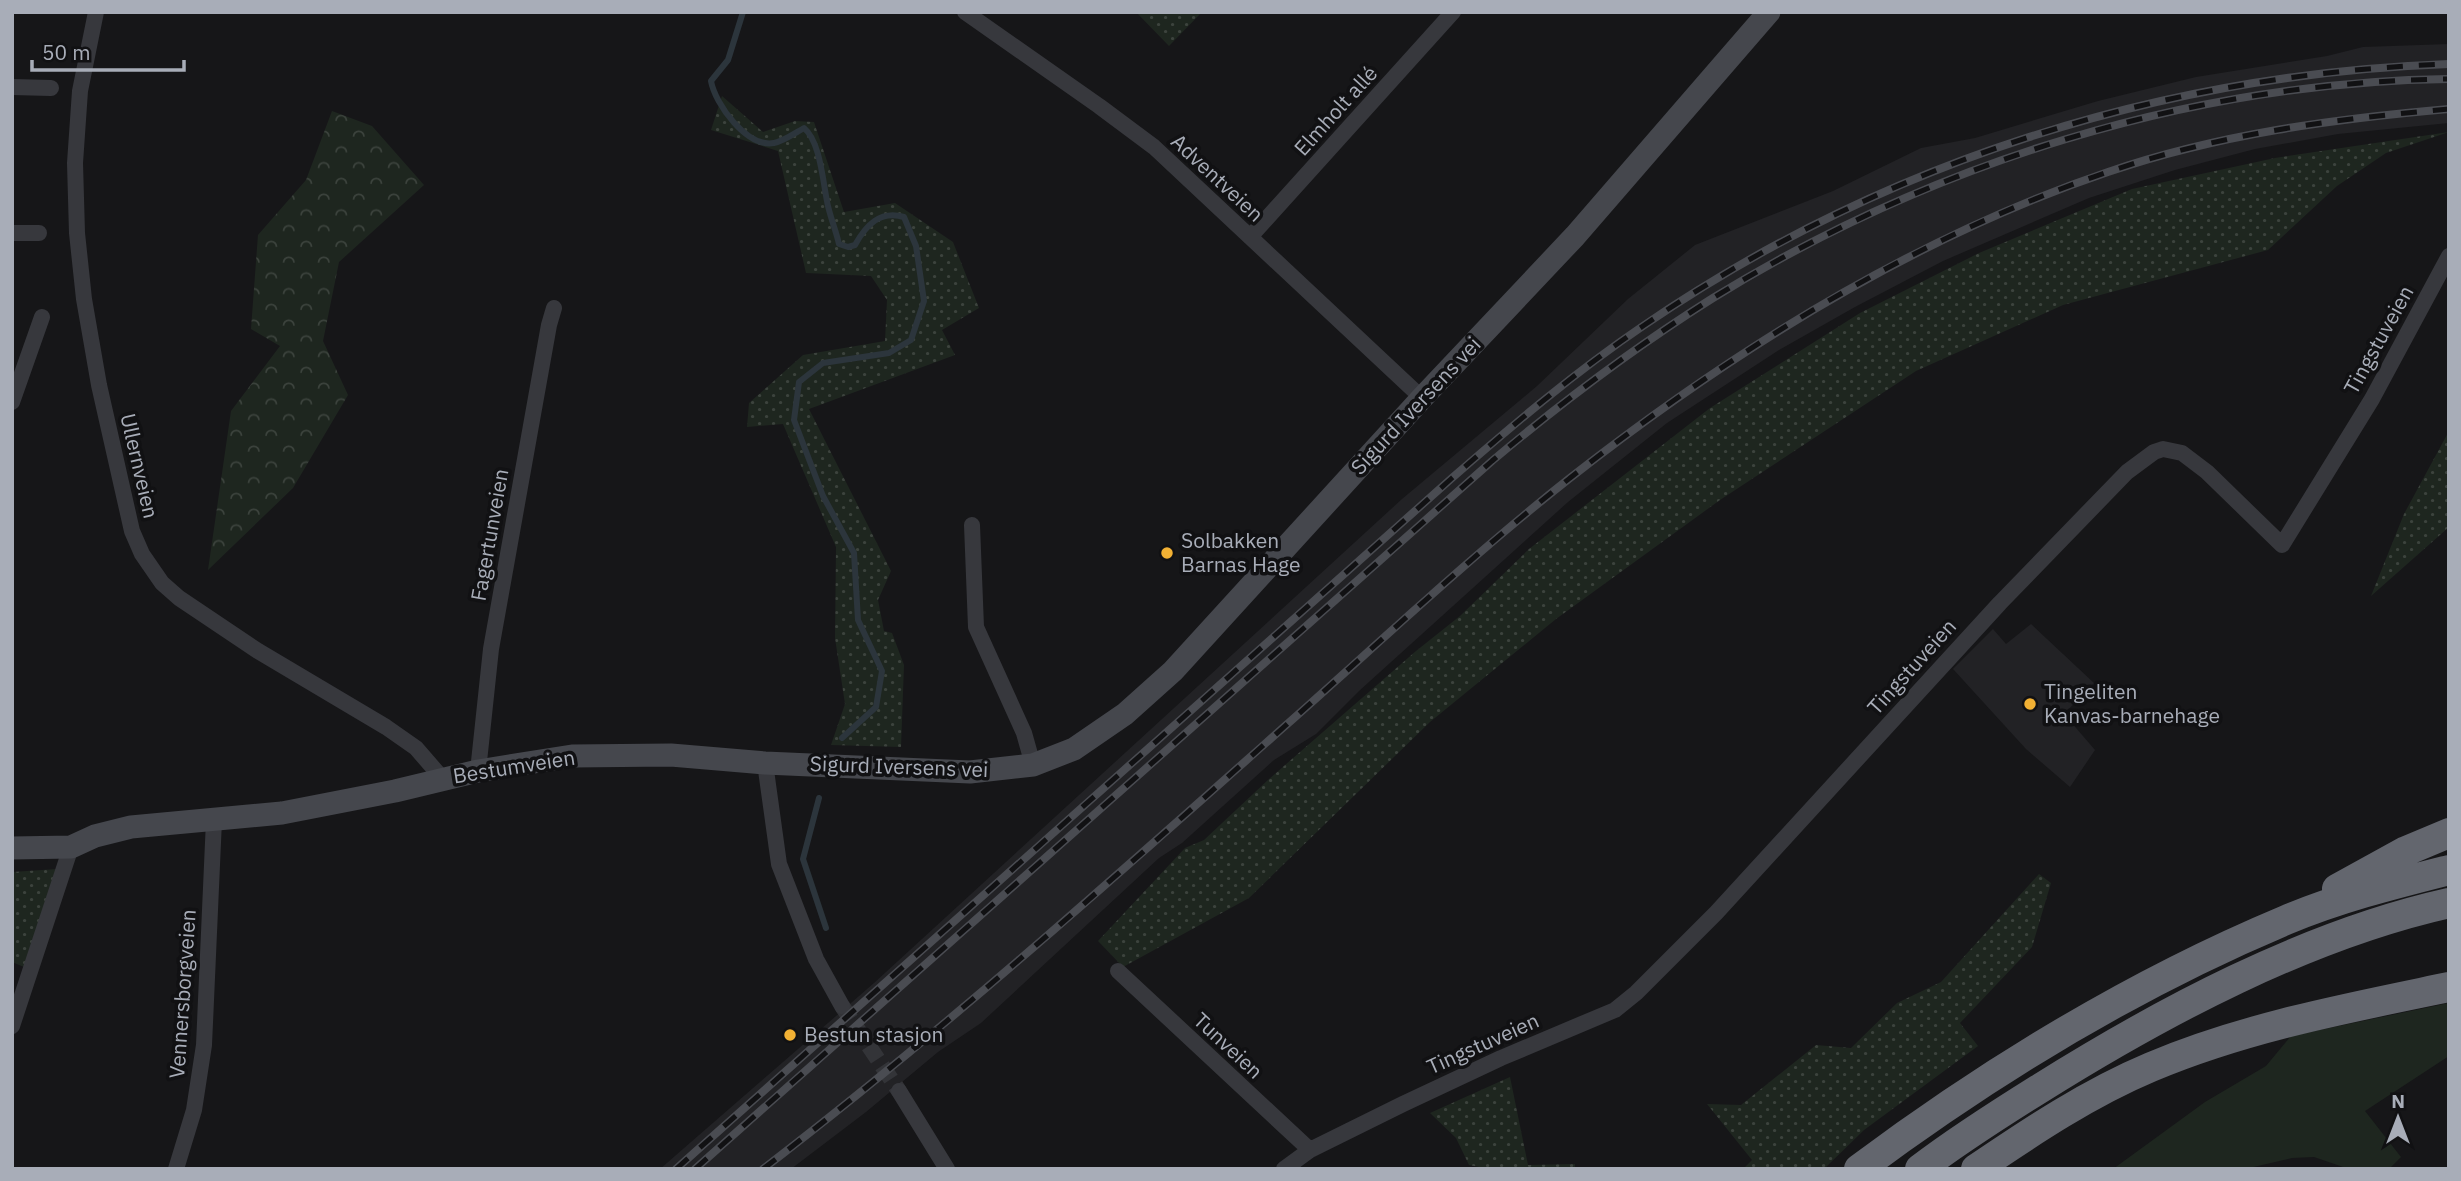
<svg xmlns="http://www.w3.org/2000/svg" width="2461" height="1181" viewBox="0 0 2461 1181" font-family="'IBM Plex Sans',sans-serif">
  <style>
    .built { fill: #222225 }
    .grass { fill: url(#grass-dots) }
    .forest { fill: url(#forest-crowns) }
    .park { fill: #1e261f }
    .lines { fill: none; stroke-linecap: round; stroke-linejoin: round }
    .stream { stroke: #2c353c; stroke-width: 6 }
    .street-tunnel { stroke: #333438; stroke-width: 16; stroke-dasharray: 16 8; stroke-linecap: butt }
    .street { stroke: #37383d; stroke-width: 16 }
    .secondary { stroke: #45474d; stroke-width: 23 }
    .highway { stroke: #63666e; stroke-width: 30 }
    .rail-casing { stroke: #4a4c52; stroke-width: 8 }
    .rail { stroke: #111113; stroke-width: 5; stroke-dasharray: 16; stroke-linecap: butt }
    .poi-dot { fill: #f2b134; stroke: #111113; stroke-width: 2.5 }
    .labels { text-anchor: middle; stroke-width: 7; stroke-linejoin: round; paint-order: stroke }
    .street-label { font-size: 21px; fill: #a8adb8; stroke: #111113 }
    .poi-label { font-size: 21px; fill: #a8adb8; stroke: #111113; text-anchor: start }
  </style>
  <defs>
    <pattern id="grass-dots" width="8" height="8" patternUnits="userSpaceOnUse" patternTransform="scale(1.75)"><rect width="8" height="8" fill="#1e261f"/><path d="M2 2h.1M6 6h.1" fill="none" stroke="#3c433d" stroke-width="1.8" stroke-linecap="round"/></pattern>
    <pattern id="forest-crowns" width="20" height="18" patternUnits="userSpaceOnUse" patternTransform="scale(1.75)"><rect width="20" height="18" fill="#1e261f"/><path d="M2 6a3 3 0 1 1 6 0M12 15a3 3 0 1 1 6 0" fill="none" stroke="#3c433d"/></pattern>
  </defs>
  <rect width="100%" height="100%" fill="#161618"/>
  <!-- built -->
  <path class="built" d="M2449 44V123L2338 134 2255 149 2175 170 2089 198 1943 261 1855 307 1779 350 1667 423 1568 502 1359 691 1316 734 1274 760 1182 843 1159 858 981 1023 938 1052 866 1112 791 1169H660L874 983 1402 499 1537 386 1628 299 1695 245 1833 191 1921 148 1975 138 2098 101 2196 77 2327 56 2363 47Z
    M2031 624 2094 683 2064 714 2095 750 2070 787 2026 749 1953 669 1993 629 2006 644Z"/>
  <!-- grass -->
  <path class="grass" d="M1136 12H1202L1169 46Z
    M722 96 763 132 795 121 814 122 844 212 895 203 953 242 979 308 942 330 955 355 809 409 891 571 878 600 884 631 892 633 904 665 901 747 831 745 845 704 835 638 836 547 783 424 747 427 749 403 803 355 885 341 887 300 871 276 806 273 778 151 711 130Z
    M2449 132 2386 153 2337 186 2268 250 2063 305 1916 371 1720 500 1556 619 1430 722 1249 898 1123 967 1098 941 1185 848 1204 840 1269 779 1416 651 1460 616 1529 549 1710 408 1860 313 1979 253 2132 189 2275 158Z
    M2449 431V527L2371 596 2404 514Z
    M57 869 24 967 12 962V872Z
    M2039 874 2051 883 2032 947 1960 1023 1978 1046 1864 1130 1824 1169H1743L1752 1160 1707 1104 1741 1105 1816 1045 1851 1048 1897 1003 1941 982Z
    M1510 1077 1528 1165 1575 1164V1169H1489L1469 1165 1456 1138 1430 1113Z"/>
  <!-- forest -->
  <path class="forest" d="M332 111 372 126 424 185 339 262 323 341 348 395 293 488 208 570 231 411 280 346 251 329 258 235 306 180Z"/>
  <!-- park -->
  <path class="park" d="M2449 1003V1056L2365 1111 2401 1157 2389 1169H2349L2314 1157 2292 1158 2245 1169H2113L2205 1102 2266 1066 2291 1036Z"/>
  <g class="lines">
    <!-- stream -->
    <path class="stream" d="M743 12 728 60 711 81C715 104 747 148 774 143 784 141 795 133 804 128 821 142 823 185 828 206 831 219 836 231 839 244L848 247 855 245C866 225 880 210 904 217L916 246 924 301 911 340 889 353 823 363 799 382 794 420 823 496 854 553 858 620 882 671 876 707 842 738
      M819 798 803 859 826 928"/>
    <!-- street-tunnel -->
    <path class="street-tunnel" d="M842 1006 899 1091"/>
    <!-- street -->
    <path class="street" d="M96 12 80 91 75 163 77 233 84 299 99 385 132 531 142 554 162 583 179 598 258 651 386 727 416 748 442 778
      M965 12 1099 106 1154 147 1422 398
      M12 87 51 88
      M12 233H39
      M1250 237 1453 12
      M12 402 42 317
      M972 525 976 627 1024 733 1033 765
      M765 763 779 864 816 959 842 1006
      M478 771 491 649 549 325 554 308
      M1118 971 1310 1150
      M12 1026 71 847
      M899 1091 947 1169
      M176 1169 194 1110 204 1045 214 820
      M1284 1169 1310 1150 1403 1104 1501 1058 1615 1010 1636 993 1716 913 2000 603 2127 472 2154 452 2163 449 2182 453 2207 472 2282 545 2372 399 2449 256"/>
    <!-- secondary -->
    <path class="secondary" d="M12 848 71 847 95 836 131 827 282 813 395 791 478 771 572 756 671 755 765 763 970 772 1033 765 1074 749 1125 714 1173 671 1422 398 1575 236 1769 12"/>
    <!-- highway -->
    <path class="highway" d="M2337 889 2406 851 2449 833
      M1859 1169C1992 1070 2133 984 2286 920 2338 898 2394 884 2449 870
      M1920 1169C1958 1140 1999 1114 2039 1089 2162 1012 2306 935 2449 903
      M1976 1169C2032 1131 2089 1093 2151 1067 2246 1027 2348 1008 2449 987"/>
    <!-- rail casing -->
    <g class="rail-casing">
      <path id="rail" d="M676 1169 1452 478C1513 425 1575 372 1643 326 1881 163 2161 74 2449 64
        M695 1169 1492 461C1562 402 1635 347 1713 298 1932 163 2191 82 2449 79
        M763 1169C944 1030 1114 878 1285 726 1379 643 1471 556 1570 478 1732 351 1912 238 2108 172 2219 134 2333 119 2449 109"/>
    </g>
    <!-- rail -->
    <use href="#rail" class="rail"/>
  </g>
  <!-- markers -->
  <g class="poi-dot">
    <circle cx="1167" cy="553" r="7"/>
    <circle cx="2030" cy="704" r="7"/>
    <circle cx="790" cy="1035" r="7"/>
  </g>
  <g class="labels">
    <!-- street labels -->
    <g class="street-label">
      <text transform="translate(1336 111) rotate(-48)" y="7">Elmholt allé</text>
      <text transform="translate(1217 178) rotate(43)" y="7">Adventveien</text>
      <text transform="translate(2379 340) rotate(-61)" y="7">Tingstuveien</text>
      <text transform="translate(1416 406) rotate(-47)" y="7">Sigurd Iversens vei</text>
      <text transform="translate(139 466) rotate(77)" y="7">Ullernveien</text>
      <text transform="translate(490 535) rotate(-80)" y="7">Fagertunveien</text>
      <text transform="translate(1912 667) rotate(-48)" y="7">Tingstuveien</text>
      <text transform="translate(514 767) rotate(-9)" y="7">Bestumveien</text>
      <text transform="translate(899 767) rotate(2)" y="7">Sigurd Iversens vei</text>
      <text transform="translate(183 994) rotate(-86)" y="7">Vennersborgveien</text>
      <text transform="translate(1483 1044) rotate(-24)" y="7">Tingstuveien</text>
      <text transform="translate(1228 1046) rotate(43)" y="7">Tunveien</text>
    </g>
    <!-- poi labels -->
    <g class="poi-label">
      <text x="1181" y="548">Solbakken<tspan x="1181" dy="24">Barnas Hage</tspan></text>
      <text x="2044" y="699">Tingeliten<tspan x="2044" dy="24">Kanvas-barnehage</tspan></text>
      <text x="804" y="1042">Bestun stasjon</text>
    </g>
  </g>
  <!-- border -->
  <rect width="2461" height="1181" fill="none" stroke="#a8adb8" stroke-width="28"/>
  <!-- north arrow -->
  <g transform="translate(2398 1118)" stroke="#111113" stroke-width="5" paint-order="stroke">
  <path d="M0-5L12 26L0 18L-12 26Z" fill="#a8adb8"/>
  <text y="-10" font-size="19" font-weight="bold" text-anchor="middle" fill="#a8adb8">N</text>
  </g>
  <!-- scale -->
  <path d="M32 60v10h152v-10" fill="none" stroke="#a8adb8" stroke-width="3.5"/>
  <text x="42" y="60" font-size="21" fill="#a8adb8" stroke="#111113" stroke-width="5" paint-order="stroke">50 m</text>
</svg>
